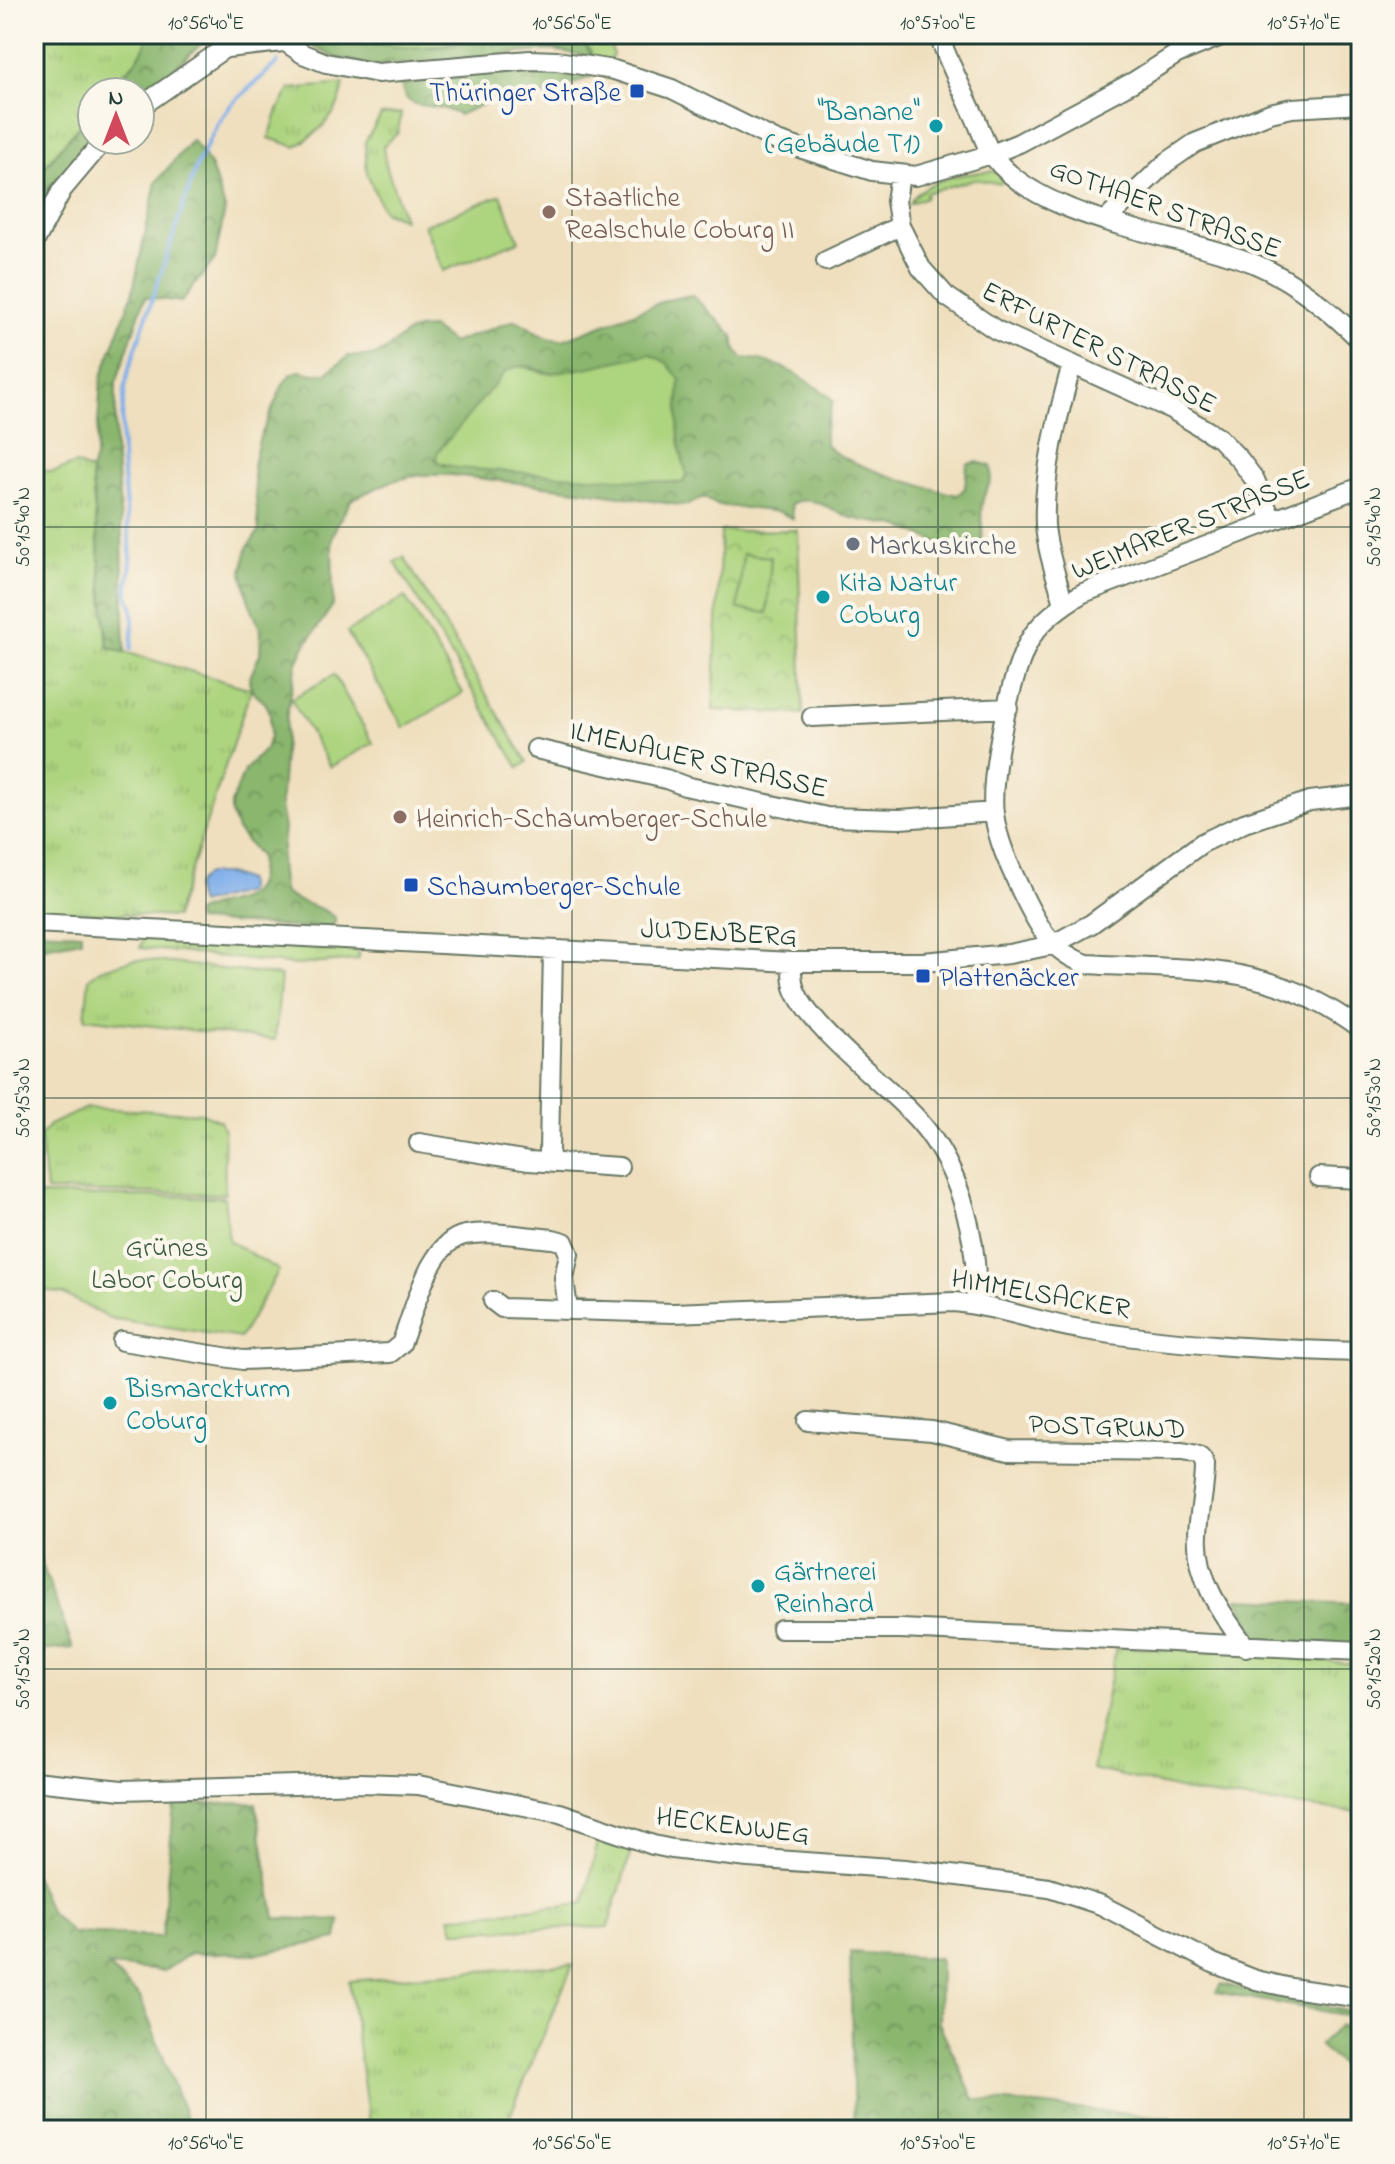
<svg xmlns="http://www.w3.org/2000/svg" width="1395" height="2164" viewBox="0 0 1395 2164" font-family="'Indie Flower',sans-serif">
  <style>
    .grass { fill: url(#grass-tufts); stroke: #66885a; stroke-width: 2 }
    .forest { fill: url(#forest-crowns); stroke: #547a51; stroke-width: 2; fill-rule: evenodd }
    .park { fill: url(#park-crowns); stroke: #66885a; stroke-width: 2 }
    .garden { fill: #add47f; stroke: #66885a; stroke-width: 2 }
    .water { fill: #80afea; stroke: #50768f; stroke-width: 2 }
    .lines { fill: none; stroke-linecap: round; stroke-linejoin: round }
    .stream { stroke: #80afea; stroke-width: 4 }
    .minor-casing { stroke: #687664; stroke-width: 22 }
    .minor { stroke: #fff; stroke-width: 18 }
    .ticks { fill: none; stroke: #1f3d34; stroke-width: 2; stroke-opacity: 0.45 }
    .transit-dot { fill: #1a4fb4; stroke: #fbf7ec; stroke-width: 3 }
    .culture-dot { fill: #0f9aa8; stroke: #fbf7ec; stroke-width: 3 }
    .education-dot { fill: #8d6e63; stroke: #fbf7ec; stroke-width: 3 }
    .worship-dot { fill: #6b7280; stroke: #fbf7ec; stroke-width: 3 }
    .labels { text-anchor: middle; stroke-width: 8; stroke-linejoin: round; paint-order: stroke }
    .transit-label { font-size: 28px; fill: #164399; stroke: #fbf7ec; text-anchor: start }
    .culture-label { font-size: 28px; fill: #0d838f; stroke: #fbf7ec; text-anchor: start }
    .education-label { font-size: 28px; fill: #785e54; stroke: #fbf7ec; text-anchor: start }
    .street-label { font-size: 28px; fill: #1f3d34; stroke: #fbf7ec }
    .worship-label { font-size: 28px; fill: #5b616d; stroke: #fbf7ec; text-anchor: start }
    .park-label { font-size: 28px; fill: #3b5b43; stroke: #fbf7ec }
    .neatline { fill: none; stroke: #1f3d34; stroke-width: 3 }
    .ticks-label { font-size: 20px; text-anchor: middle; fill: #1f3d34 }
  </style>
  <defs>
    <pattern id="grass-tufts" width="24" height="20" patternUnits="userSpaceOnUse" patternTransform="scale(2)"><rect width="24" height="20" fill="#add47f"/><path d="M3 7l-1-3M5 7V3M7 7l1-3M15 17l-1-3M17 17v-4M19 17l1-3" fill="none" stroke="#94b76e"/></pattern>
    <pattern id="forest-crowns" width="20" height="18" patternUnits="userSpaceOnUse" patternTransform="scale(2)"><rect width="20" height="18" fill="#8ab66e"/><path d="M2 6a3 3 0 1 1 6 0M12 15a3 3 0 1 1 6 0" fill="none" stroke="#70955b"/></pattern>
    <pattern id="park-crowns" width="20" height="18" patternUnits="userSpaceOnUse" patternTransform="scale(2)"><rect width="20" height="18" fill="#add47f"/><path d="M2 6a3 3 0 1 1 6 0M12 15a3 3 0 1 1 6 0" fill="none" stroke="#94b76e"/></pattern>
  </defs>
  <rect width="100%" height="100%" fill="#fbf7ec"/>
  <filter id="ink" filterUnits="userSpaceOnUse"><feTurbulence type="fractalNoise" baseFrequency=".0125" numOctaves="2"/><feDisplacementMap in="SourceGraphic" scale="16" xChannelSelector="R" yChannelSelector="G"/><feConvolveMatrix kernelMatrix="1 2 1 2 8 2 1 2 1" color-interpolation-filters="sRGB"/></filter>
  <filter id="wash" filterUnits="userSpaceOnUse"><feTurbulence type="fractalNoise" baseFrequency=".006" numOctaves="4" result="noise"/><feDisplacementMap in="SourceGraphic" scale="32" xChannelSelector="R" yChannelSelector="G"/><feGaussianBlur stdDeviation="1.8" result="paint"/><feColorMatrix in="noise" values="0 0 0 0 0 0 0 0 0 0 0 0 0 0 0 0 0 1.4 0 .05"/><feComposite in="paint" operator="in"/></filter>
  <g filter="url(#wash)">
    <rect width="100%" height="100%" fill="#efdfbe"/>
    <!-- grass -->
    <path class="grass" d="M34 34H148C146 56 121 76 107 92H92V110L34 179Z
      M354 34H471L469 40C441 46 376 57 354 34Z
      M560 34H609L613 56 607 61 593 57C586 42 575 39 560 34Z
      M344 84C340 114 320 131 296 147L269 138 278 110 290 89Z
      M401 113 398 133 383 146 386 165 404 219 383 211 367 174 365 142 381 115Z
      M992 171 1005 175 1000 184 975 179 925 193 926 197 909 204C924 178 965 173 992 171Z
      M76 464 91 471 108 647 251 689 175 917 34 910V468L53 472Z
      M143 937 359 951 358 960 296 965 140 948Z
      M132 960H147L281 976 275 1040 85 1018 89 978 100 970Z
      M86 1108 202 1113 220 1121 224 1131 225 1194 46 1191 40 1136 49 1125Z
      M1116 1647 1246 1652 1361 1665V1813L1204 1795 1092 1769Z
      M599 1836 631 1852 608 1927 454 1931 450 1917 584 1903Z
      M573 1964 504 2130H370L349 1981Z"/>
    <!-- forest -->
    <path class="forest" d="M148 34 209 37 140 99V92H107C121 76 146 56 148 34Z
      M291 34H354L366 42 398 47H438L469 40 471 34H560L585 44 593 57 553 50 373 66 334 57Z
      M519 69H540L593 76 522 104 490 101 459 115C454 113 447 109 441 108 422 103 407 111 401 85Z
      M92 110V140H97L51 186 34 214V180Z
      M192 140 211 167 225 209 215 259 181 302 145 297 116 383 115 449 122 538 125 653 108 647 91 471 96 455 101 378 132 295 156 182Z
      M692 295 733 335 735 349 742 358C780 360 797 375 828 395L833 401C831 412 821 433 826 444 834 462 936 491 958 495L965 488 967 464 977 462 991 466C994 487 985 485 982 503 979 515 984 528 982 541 948 558 925 532 893 525 879 522 864 522 850 517 832 511 811 493 791 504L793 519 780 512 717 505 703 497 688 505H679L587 491 451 475H419L392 481 352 499 337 524 332 538 333 605 304 647 297 662 287 713 280 807 284 828 280 864 283 892C299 906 319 903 335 918V923L325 929 197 921 196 913C214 900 249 907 257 883 260 875 259 865 260 857L237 830 231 814V804L244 771 265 749 270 737V713L266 704 251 689 249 680 260 654 261 631 248 599 242 572 247 548 259 531 253 465 259 440 283 384 290 375 299 371 314 374 326 373 349 356H373L386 350 405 334 417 329 432 328 452 343 515 320C533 327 542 341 563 340L667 300ZM523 366 549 373 680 380C677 414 676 443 687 475L682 483 443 465 438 452Z
      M34 931 81 933V940L34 949Z
      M34 1542 73 1648 34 1651Z
      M1238 1599 1361 1604V1644L1260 1643Z
      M256 1803 275 1918 340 1920 337 1939 257 1954 191 1953 164 1971 108 1966 140 1997 191 2130H34V1875L50 1912 72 1933 162 1937 174 1804Z
      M850 1952 940 1959 939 2023 974 2099 1172 2118 1171 2130H854Z
      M1221 1984 1361 2014V2018L1216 1992Z
      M1340 2025 1361 2037V2082L1319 2045Z"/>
    <!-- park -->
    <path class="park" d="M798 530 803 714 713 710 721 531Z"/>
    <!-- garden -->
    <path class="garden" d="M501 195 519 241 443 271 424 225Z
      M650 354 667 363 680 380C677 414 676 443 687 475L682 483 457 468 438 462 436 457 438 452 504 373C525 358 531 374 551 373 584 370 618 360 650 354Z
      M743 554 771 557 767 613 738 609Z
      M404 557 527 762 519 768 395 562Z
      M405 597 463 693 404 728 347 632Z
      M334 675 373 743 330 767 291 699Z
      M34 1195 224 1197 229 1241 279 1270 240 1338 109 1318 64 1294 34 1288Z"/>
    <!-- water -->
    <path class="water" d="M207 874H228L247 881V892L199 904C193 889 194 883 207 874Z"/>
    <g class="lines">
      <!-- stream -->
      <path class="stream" d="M299 39 304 34
        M131 649C132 636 135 618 132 606 129 595 129 606 128 594 126 582 132 570 131 557 125 496 115 432 128 372L197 165 217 125 231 105 278 62"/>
    </g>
  </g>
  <g filter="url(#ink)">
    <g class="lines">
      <!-- minor casing -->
      <g class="minor-casing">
        <path id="minor" d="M274 34 303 54 326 63 378 73 530 60 557 61 614 70 672 89 777 141 872 171 916 176 992 154 1019 143 1133 82 1177 54 1226 34
          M938 34C949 62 962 90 975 117 981 130 985 145 993 156 1041 222 1180 234 1253 263 1294 280 1330 310 1361 341
          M227 48 283 42
          M140 107 245 34
          M900 175 896 201 900 226 921 268 946 296 996 330 1173 410 1219 438 1240 460 1255 480 1272 520
          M1105 221 1166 163 1195 143 1270 113 1292 108 1361 104
          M34 243 62 190 104 140
          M826 261 900 226
          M1361 487 1083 593C1064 604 1045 617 1032 636 1011 669 989 776 994 814 998 843 1011 869 1023 895 1038 926 1052 953 1087 964 1196 971 1268 960 1361 1030
          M1064 604C1057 578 1047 552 1045 525 1043 470 1058 416 1072 364
          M812 717 1008 708
          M536 749 666 779 685 786 827 817 900 819 994 812
          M34 923 791 962H923L1009 954 1052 945 1091 924 1202 843 1244 823 1310 801 1361 795
          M791 962C792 970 792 979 794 987 807 1027 889 1086 919 1121 961 1169 979 1241 976 1304
          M419 1143 529 1161 619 1167
          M552 1163 549 1151 553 950
          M1319 1177 1361 1179
          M493 1301 502 1308 673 1313 954 1302C997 1306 1037 1322 1080 1329 1173 1345 1267 1349 1361 1352
          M122 1341 243 1360 390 1353 401 1344C414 1314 428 1242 465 1235 493 1230 525 1237 553 1239L564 1242 569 1254 564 1278 568 1310
          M808 1421 932 1431 1009 1450 1182 1452C1193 1454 1202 1454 1205 1466 1205 1489 1199 1511 1198 1534 1195 1578 1222 1614 1246 1647
          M781 1629H901L1361 1651
          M34 1781 122 1790 360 1783 418 1785 560 1813 653 1845 672 1849 748 1858 905 1869 1049 1888 1101 1905 1213 1963 1256 1980 1291 1988 1361 1998"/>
      </g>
      <!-- minor -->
      <use href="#minor" class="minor"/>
    </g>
  </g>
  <!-- ticks -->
  <path class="ticks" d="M206 34V2130M572 34V2130M938 34V2130M1304 34V2130M34 527H1361M34 1098H1361M34 1669H1361"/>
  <!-- markers -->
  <g class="transit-dot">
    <rect x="629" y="83" width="16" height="16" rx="4"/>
    <rect x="403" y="877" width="16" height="16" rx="4"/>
    <rect x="915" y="968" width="16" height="16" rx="4"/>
  </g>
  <g class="culture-dot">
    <circle cx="936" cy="126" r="8"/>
    <circle cx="823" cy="597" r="8"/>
    <circle cx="110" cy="1403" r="8"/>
    <circle cx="758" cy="1586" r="8"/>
  </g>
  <g class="education-dot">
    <circle cx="549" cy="212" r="8"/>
    <circle cx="400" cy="817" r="8"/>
  </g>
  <circle class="worship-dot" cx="853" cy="544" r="8"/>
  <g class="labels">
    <!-- transit labels -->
    <g class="transit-label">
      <text x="621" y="101" text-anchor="end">Thüringer Straße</text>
      <text x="427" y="895">Schaumberger-Schule</text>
      <text x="939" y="986">Plattenäcker</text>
    </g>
    <!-- culture labels -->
    <g class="culture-label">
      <text x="920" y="120" text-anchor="end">"Banane"<tspan x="920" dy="32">(Gebäude T1)</tspan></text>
      <text x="839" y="591">Kita Natur<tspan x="839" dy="32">Coburg</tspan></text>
      <text x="126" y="1397">Bismarckturm<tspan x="126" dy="32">Coburg</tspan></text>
      <text x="774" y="1580">Gärtnerei<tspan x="774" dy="32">Reinhard</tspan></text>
    </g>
    <!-- education labels -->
    <g class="education-label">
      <text x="565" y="206">Staatliche<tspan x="565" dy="32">Realschule Coburg II</tspan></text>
      <text x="416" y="827">Heinrich-Schaumberger-Schule</text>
    </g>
    <!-- street labels -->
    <g class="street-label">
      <text transform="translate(1166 207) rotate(20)" y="10">GOTHAER STRASSE</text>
      <text transform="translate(1100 346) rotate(27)" y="10">ERFURTER STRASSE</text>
      <text transform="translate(1190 523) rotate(-22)" y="10">WEIMARER STRASSE</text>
      <text transform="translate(699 758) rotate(13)" y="10">ILMENAUER STRASSE</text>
      <text transform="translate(719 931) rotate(3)" y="10">JUDENBERG</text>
      <text transform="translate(1041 1292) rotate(10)" y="10">HIMMELSACKER</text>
      <text transform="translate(1107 1425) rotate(2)" y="10">POSTGRUND</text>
      <text transform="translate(733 1824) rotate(7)" y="10">HECKENWEG</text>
    </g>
    <!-- worship labels -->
    <g class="worship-label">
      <text x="869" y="554">Markuskirche</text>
    </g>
    <!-- park labels -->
    <g class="park-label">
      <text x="167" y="1256">Grünes<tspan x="167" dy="32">Labor Coburg</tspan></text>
    </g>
  </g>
  <!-- margin -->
  <rect width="1395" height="2164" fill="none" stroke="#fbf7ec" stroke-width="88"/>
  <!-- north arrow -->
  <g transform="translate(116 116)"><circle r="38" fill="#fbf7ec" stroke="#a3ada2" stroke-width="2"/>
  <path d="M0-6L14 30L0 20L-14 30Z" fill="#d1495b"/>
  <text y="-12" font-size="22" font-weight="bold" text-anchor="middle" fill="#1f3d34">N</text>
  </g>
  <rect x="44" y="44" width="1307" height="2076" class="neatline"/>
  <g class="ticks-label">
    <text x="206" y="29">10°56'40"E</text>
    <text x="572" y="29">10°56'50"E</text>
    <text x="938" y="29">10°57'00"E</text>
    <text x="1304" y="29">10°57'10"E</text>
    <text transform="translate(22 527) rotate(-90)" y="7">50°15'40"N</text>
    <text transform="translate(1373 527) rotate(-90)" y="7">50°15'40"N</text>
    <text transform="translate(22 1098) rotate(-90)" y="7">50°15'30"N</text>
    <text transform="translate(1373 1098) rotate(-90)" y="7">50°15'30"N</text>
    <text transform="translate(22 1669) rotate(-90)" y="7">50°15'20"N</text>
    <text transform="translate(1373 1669) rotate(-90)" y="7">50°15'20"N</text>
    <text x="206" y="2149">10°56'40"E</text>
    <text x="572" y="2149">10°56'50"E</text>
    <text x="938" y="2149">10°57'00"E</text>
    <text x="1304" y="2149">10°57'10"E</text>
  </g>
</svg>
